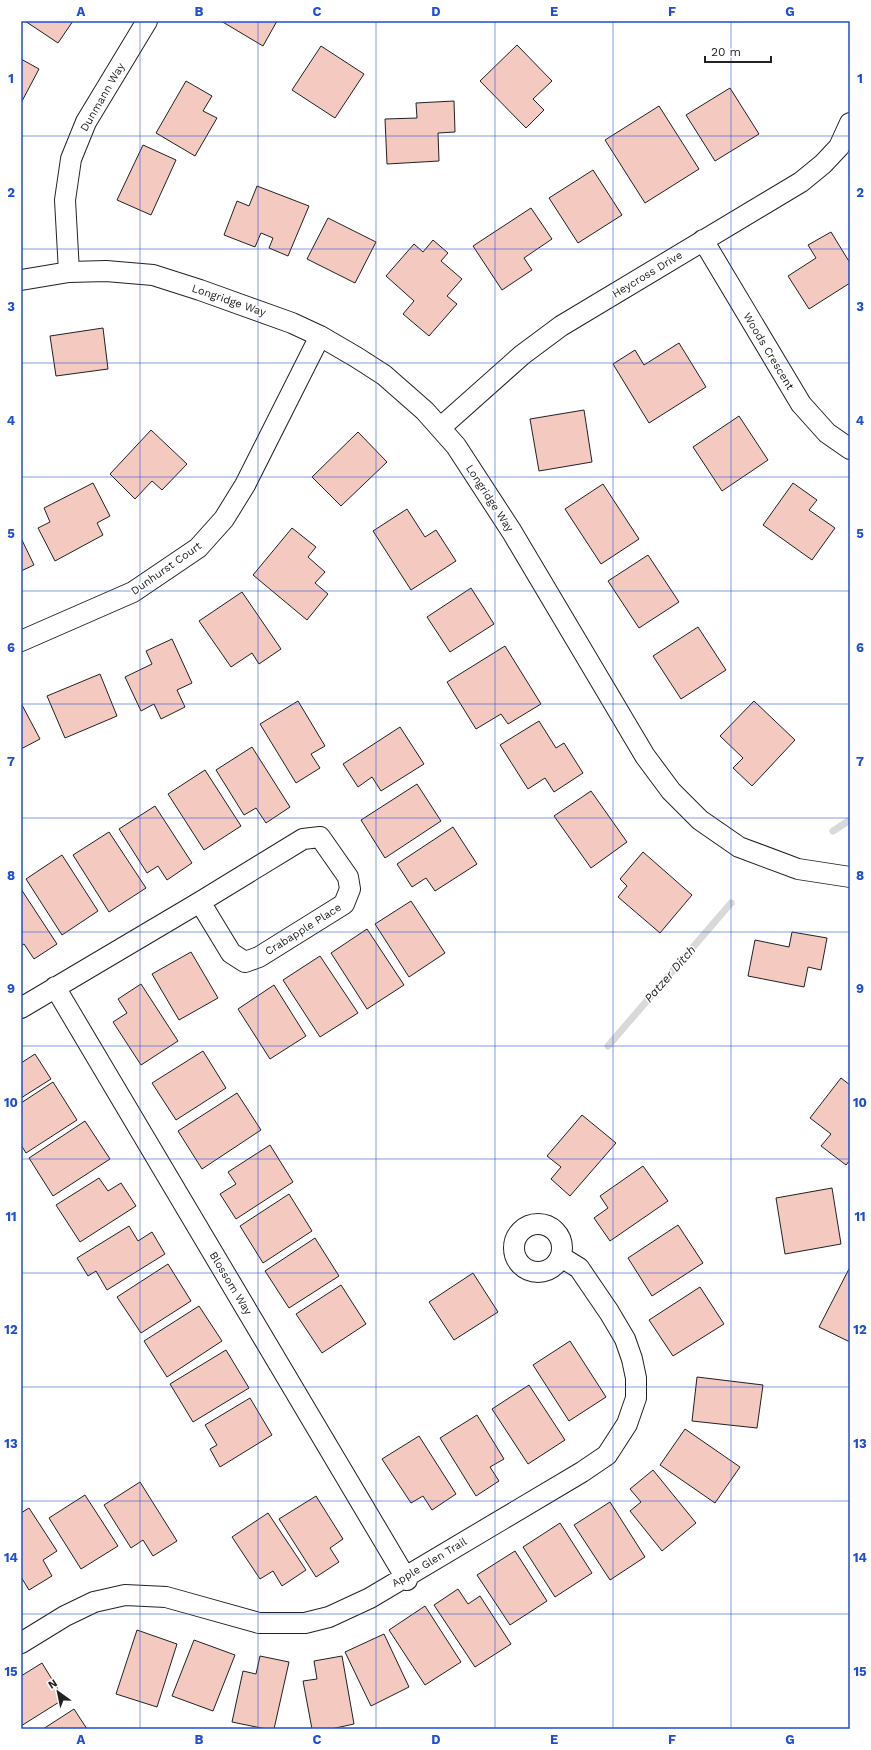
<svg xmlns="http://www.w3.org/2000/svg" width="871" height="1750" viewBox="0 0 871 1750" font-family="'Work Sans',sans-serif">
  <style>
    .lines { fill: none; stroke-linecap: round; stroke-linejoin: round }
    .stream { stroke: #d9d9d9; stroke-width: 7 }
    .building { fill: #f3c9c0; stroke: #222 }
    .street-casing { stroke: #222; stroke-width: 22 }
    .street { stroke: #fff; stroke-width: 20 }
    .grid { fill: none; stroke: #1d4ed8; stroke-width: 1; stroke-opacity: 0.55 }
    .labels { text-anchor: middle; stroke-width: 3; stroke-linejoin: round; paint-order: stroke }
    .street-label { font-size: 11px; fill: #222; stroke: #fff }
    .water-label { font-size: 12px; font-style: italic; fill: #222; stroke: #fff }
    .neatline { fill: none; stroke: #1d4ed8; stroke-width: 1.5 }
    .grid-label { font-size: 13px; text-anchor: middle; font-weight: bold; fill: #1d4ed8 }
  </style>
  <rect width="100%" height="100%" fill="#fff"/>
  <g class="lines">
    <!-- stream -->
    <path class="stream" d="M833 831 850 820
      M608 1046 731 903"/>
  </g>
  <!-- building -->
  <path class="building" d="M25 21H73L58 43Z
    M221 21H277L263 46Z
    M517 45 552 81 533 99 544 110 526 128 480 81Z
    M321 46 364 74 335 118 292 90Z
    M21 59 39 69 21 103Z
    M186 81 212 96 203 111 217 118 195 156 156 133Z
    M730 88 759 134 715 161 686 115Z
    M454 101 455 132 438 133 439 161 387 164 385 119 417 118 416 103Z
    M659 106 699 169 645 203 605 140Z
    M143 145 176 160 151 215 117 200Z
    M593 170 622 215 578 243 549 198Z
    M257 186 309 206 288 256 269 248 273 238 261 233 255 247 224 235 237 201 249 206Z
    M531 208 552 239 524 258 532 270 502 290 473 246Z
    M328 218 376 242 355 283 307 259Z
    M831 232 850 263V283L809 309 788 276 816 258 808 245Z
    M433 240 448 253 441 261 462 279 447 296 457 304 429 336 403 314 414 301 386 276 414 244 423 252Z
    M103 328 108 369 56 376 50 336Z
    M679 343 706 387 649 423 613 364 635 350 644 365Z
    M584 410 592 462 539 471 530 419Z
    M739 416 768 460 722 491 693 447Z
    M151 430 187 464 162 490 152 481 135 499 110 474Z
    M358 432 387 462 341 506 312 477Z
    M93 483 110 516 97 523 103 535 55 561 38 528 50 522 44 508Z
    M793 483 817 500 809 510 835 528 812 560 763 525Z
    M603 484 639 539 601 564 565 509Z
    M407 509 425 537 436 530 456 561 411 590 373 531Z
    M292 528 316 547 308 557 325 572 315 583 328 594 307 620 253 575Z
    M21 538 34 565 21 571Z
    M648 555 679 602 639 628 608 581Z
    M471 588 494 624 450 652 427 617Z
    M242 592 281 649 259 664 252 653 231 667 199 621Z
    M698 627 726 670 681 699 653 656Z
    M172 639 192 683 177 690 185 707 161 719 154 704 141 711 125 677 152 664 146 651Z
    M505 646 541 704 508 724 501 714 476 729 447 682Z
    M100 674 117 716 65 738 47 696Z
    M298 701 325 746 311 754 320 768 296 783 260 724Z
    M754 701 795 740 752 786 733 768 743 758 720 736Z
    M22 705 40 739 21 749V706Z
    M539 721 556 748 564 743 583 773 554 792 545 778 528 789 500 745Z
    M400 727 424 764 381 791 372 777 358 787 343 764Z
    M252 747 290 807 266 823 256 808 244 815 216 770Z
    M205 770 241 826 204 850 168 794Z
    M417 784 441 821 385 858 361 820Z
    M591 791 627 842 591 868 554 816Z
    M155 806 192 863 167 880 158 866 147 873 119 829Z
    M453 827 477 864 435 891 426 878 412 887 397 864Z
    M109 832 146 888 109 912 73 855Z
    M643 852 692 895 660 933 618 897 627 886 620 879Z
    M62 855 98 911 62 935 26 879Z
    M21 889 57 944 34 959 24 944 21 946Z
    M411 901 445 953 409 977 375 924Z
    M367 929 404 985 367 1009 331 953Z
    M792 932 827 938 821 970 808 967 804 987 748 976 755 940 789 947Z
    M191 952 218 998 179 1020 152 974Z
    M320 956 358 1013 320 1037 283 980Z
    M141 984 178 1041 141 1065 113 1022 127 1013 118 999Z
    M274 985 306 1036 270 1059 238 1009Z
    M203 1051 226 1088 176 1120 152 1083Z
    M35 1054 51 1079 21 1098V1063Z
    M841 1078 850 1085V1160L846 1165 821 1146 831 1134 810 1118Z
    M53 1082 77 1120 26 1153 21 1145V1103Z
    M237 1093 261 1130 202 1169 178 1131Z
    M582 1115 616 1143 570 1196 551 1179 561 1167 547 1156Z
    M85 1121 110 1159 53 1196 29 1158Z
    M270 1145 293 1182 236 1219 220 1194 236 1184 228 1172Z
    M643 1166 668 1201 610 1241 594 1218 608 1208 600 1196Z
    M99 1178 108 1191 121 1183 136 1206 80 1242 56 1205Z
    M832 1188 841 1244 785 1254 776 1198Z
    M289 1194 312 1231 263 1263 240 1226Z
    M678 1225 703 1263 652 1296 628 1258Z
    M129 1226 138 1241 152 1232 165 1254 107 1290 96 1271 88 1276 77 1258Z
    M315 1238 339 1276 289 1308 265 1271Z
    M168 1264 191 1301 141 1333 117 1297Z
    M850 1267V1342L819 1327Z
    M473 1273 498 1312 454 1340 429 1302Z
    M341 1285 366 1324 322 1353 296 1314Z
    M700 1287 724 1324 673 1356 649 1320Z
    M199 1306 222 1341 167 1377 144 1341Z
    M570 1341 606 1397 569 1421 533 1365Z
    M226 1350 249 1388 193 1422 170 1384Z
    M697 1377 763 1385 757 1428 692 1421Z
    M529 1385 565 1440 528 1464 492 1409Z
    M250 1398 272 1435 220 1467 210 1449 217 1445 205 1425Z
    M477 1415 504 1459 490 1467 499 1481 476 1496 440 1438Z
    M685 1429 740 1467 715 1503 660 1465Z
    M419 1436 456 1494 432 1510 423 1496 411 1503 382 1459Z
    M653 1470 696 1523 662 1551 630 1511 641 1502 630 1489Z
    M140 1482 177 1541 153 1556 143 1540 131 1548 104 1505Z
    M85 1495 118 1546 81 1569 49 1518Z
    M316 1496 343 1539 330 1548 339 1562 316 1577 279 1519Z
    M610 1502 645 1557 610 1580 574 1525Z
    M29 1508 57 1551 43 1560 52 1576 29 1590 21 1577V1513Z
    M268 1513 306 1570 282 1586 273 1571 260 1579 232 1537Z
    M560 1523 592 1573 555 1597 523 1547Z
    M515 1551 547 1601 510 1625 477 1575Z
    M458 1589 468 1604 480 1596 511 1644 475 1667 434 1605Z
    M425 1606 461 1662 425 1685 389 1630Z
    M137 1630 177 1644 157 1707 116 1694Z
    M384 1634 409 1687 371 1706 345 1652Z
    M194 1640 235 1655 213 1711 172 1696Z
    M260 1656 289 1662 274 1729H266L232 1722 243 1671 256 1674Z
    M342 1656 354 1724 331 1729H312L303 1681 317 1679 314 1661Z
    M42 1663 64 1699 21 1726V1676Z
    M74 1709 87 1729H43Z"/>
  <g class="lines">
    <!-- street casing -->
    <g class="street-casing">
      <path id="street" d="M703 240 801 404 827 433 850 449
        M69 272 65 200 71 159 86 122 147 21
        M21 280 69 272 106 271 153 275 200 290 292 323 320 336 356 357 384 375 425 411 456 446 512 532 645 756 671 791 700 820 739 847 798 869 850 877
        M440 428 522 355 561 326 801 182 823 164 839 147 850 123
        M21 641 133 592 198 548 224 519 245 485 320 336
        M55 987 407 1580
        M21 1008 200 902 303 839 320 837 348 877 350 889 344 904 259 957 245 962 231 953 200 902
        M514 1248a24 24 0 1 1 48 0a24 24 0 1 1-48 0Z
        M21 1643 65 1616 94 1602 125 1595 166 1597 259 1623H305L329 1617 370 1598 582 1472 607 1455 627 1424 636 1398V1378L632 1359 625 1339 609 1312 579 1268 561 1257"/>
    </g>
    <!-- street -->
    <use href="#street" class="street"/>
  </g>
  <!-- grid -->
  <path class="grid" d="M140 21V1729M258 21V1729M376 21V1729M495 21V1729M613 21V1729M731 21V1729M21 136H850M21 249H850M21 363H850M21 477H850M21 591H850M21 704H850M21 818H850M21 932H850M21 1046H850M21 1159H850M21 1273H850M21 1387H850M21 1501H850M21 1614H850"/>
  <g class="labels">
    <!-- street labels -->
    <g class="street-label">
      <text transform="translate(102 97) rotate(-60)" y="4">Dunmann Way</text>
      <text transform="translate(647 274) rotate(-31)" y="4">Heycross Drive</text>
      <text transform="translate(229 300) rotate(19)" y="4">Longridge Way</text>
      <text transform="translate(769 351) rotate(59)" y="4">Woods Crescent</text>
      <text transform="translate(490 498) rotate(57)" y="4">Longridge Way</text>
      <text transform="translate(166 568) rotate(-35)" y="4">Dunhurst Court</text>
      <text transform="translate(303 929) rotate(-32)" y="4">Crabapple Place</text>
      <text transform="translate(231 1283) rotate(59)" y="4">Blossom Way</text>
      <text transform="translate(429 1562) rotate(-31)" y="4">Apple Glen Trail</text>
    </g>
    <!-- water labels -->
    <g class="water-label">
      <text transform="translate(670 974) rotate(-49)" y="4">Patzer Ditch</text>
    </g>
  </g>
  <!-- border -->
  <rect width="871" height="1750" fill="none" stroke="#ffffff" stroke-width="44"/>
  <!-- north arrow -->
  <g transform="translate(58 1692) rotate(327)" stroke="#ffffff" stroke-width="3" paint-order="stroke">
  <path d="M0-3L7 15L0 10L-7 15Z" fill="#222222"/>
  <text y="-6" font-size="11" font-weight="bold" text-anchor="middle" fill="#222222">N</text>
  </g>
  <!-- scale -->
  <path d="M705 56v6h66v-6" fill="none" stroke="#222222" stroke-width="2"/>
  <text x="711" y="56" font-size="12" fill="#222222" stroke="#ffffff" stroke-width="3" paint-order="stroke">20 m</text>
  <rect x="22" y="22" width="827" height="1706" class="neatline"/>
  <g class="grid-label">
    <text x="81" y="16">A</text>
    <text x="199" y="16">B</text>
    <text x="317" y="16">C</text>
    <text x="436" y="16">D</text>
    <text x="554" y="16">E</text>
    <text x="672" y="16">F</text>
    <text x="790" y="16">G</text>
    <text x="11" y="83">1</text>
    <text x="860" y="83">1</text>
    <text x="11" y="197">2</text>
    <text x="860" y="197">2</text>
    <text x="11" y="311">3</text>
    <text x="860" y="311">3</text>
    <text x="11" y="425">4</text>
    <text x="860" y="425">4</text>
    <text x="11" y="538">5</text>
    <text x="860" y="538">5</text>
    <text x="11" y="652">6</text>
    <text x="860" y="652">6</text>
    <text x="11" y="766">7</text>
    <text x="860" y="766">7</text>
    <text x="11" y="880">8</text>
    <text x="860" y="880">8</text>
    <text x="11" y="993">9</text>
    <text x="860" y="993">9</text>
    <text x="11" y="1107">10</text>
    <text x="860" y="1107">10</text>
    <text x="11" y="1221">11</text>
    <text x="860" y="1221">11</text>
    <text x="11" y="1334">12</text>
    <text x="860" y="1334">12</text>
    <text x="11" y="1448">13</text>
    <text x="860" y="1448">13</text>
    <text x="11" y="1562">14</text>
    <text x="860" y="1562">14</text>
    <text x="11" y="1676">15</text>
    <text x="860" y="1676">15</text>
    <text x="81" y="1744">A</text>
    <text x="199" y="1744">B</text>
    <text x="317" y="1744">C</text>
    <text x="436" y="1744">D</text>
    <text x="554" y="1744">E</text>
    <text x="672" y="1744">F</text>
    <text x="790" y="1744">G</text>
  </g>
</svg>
